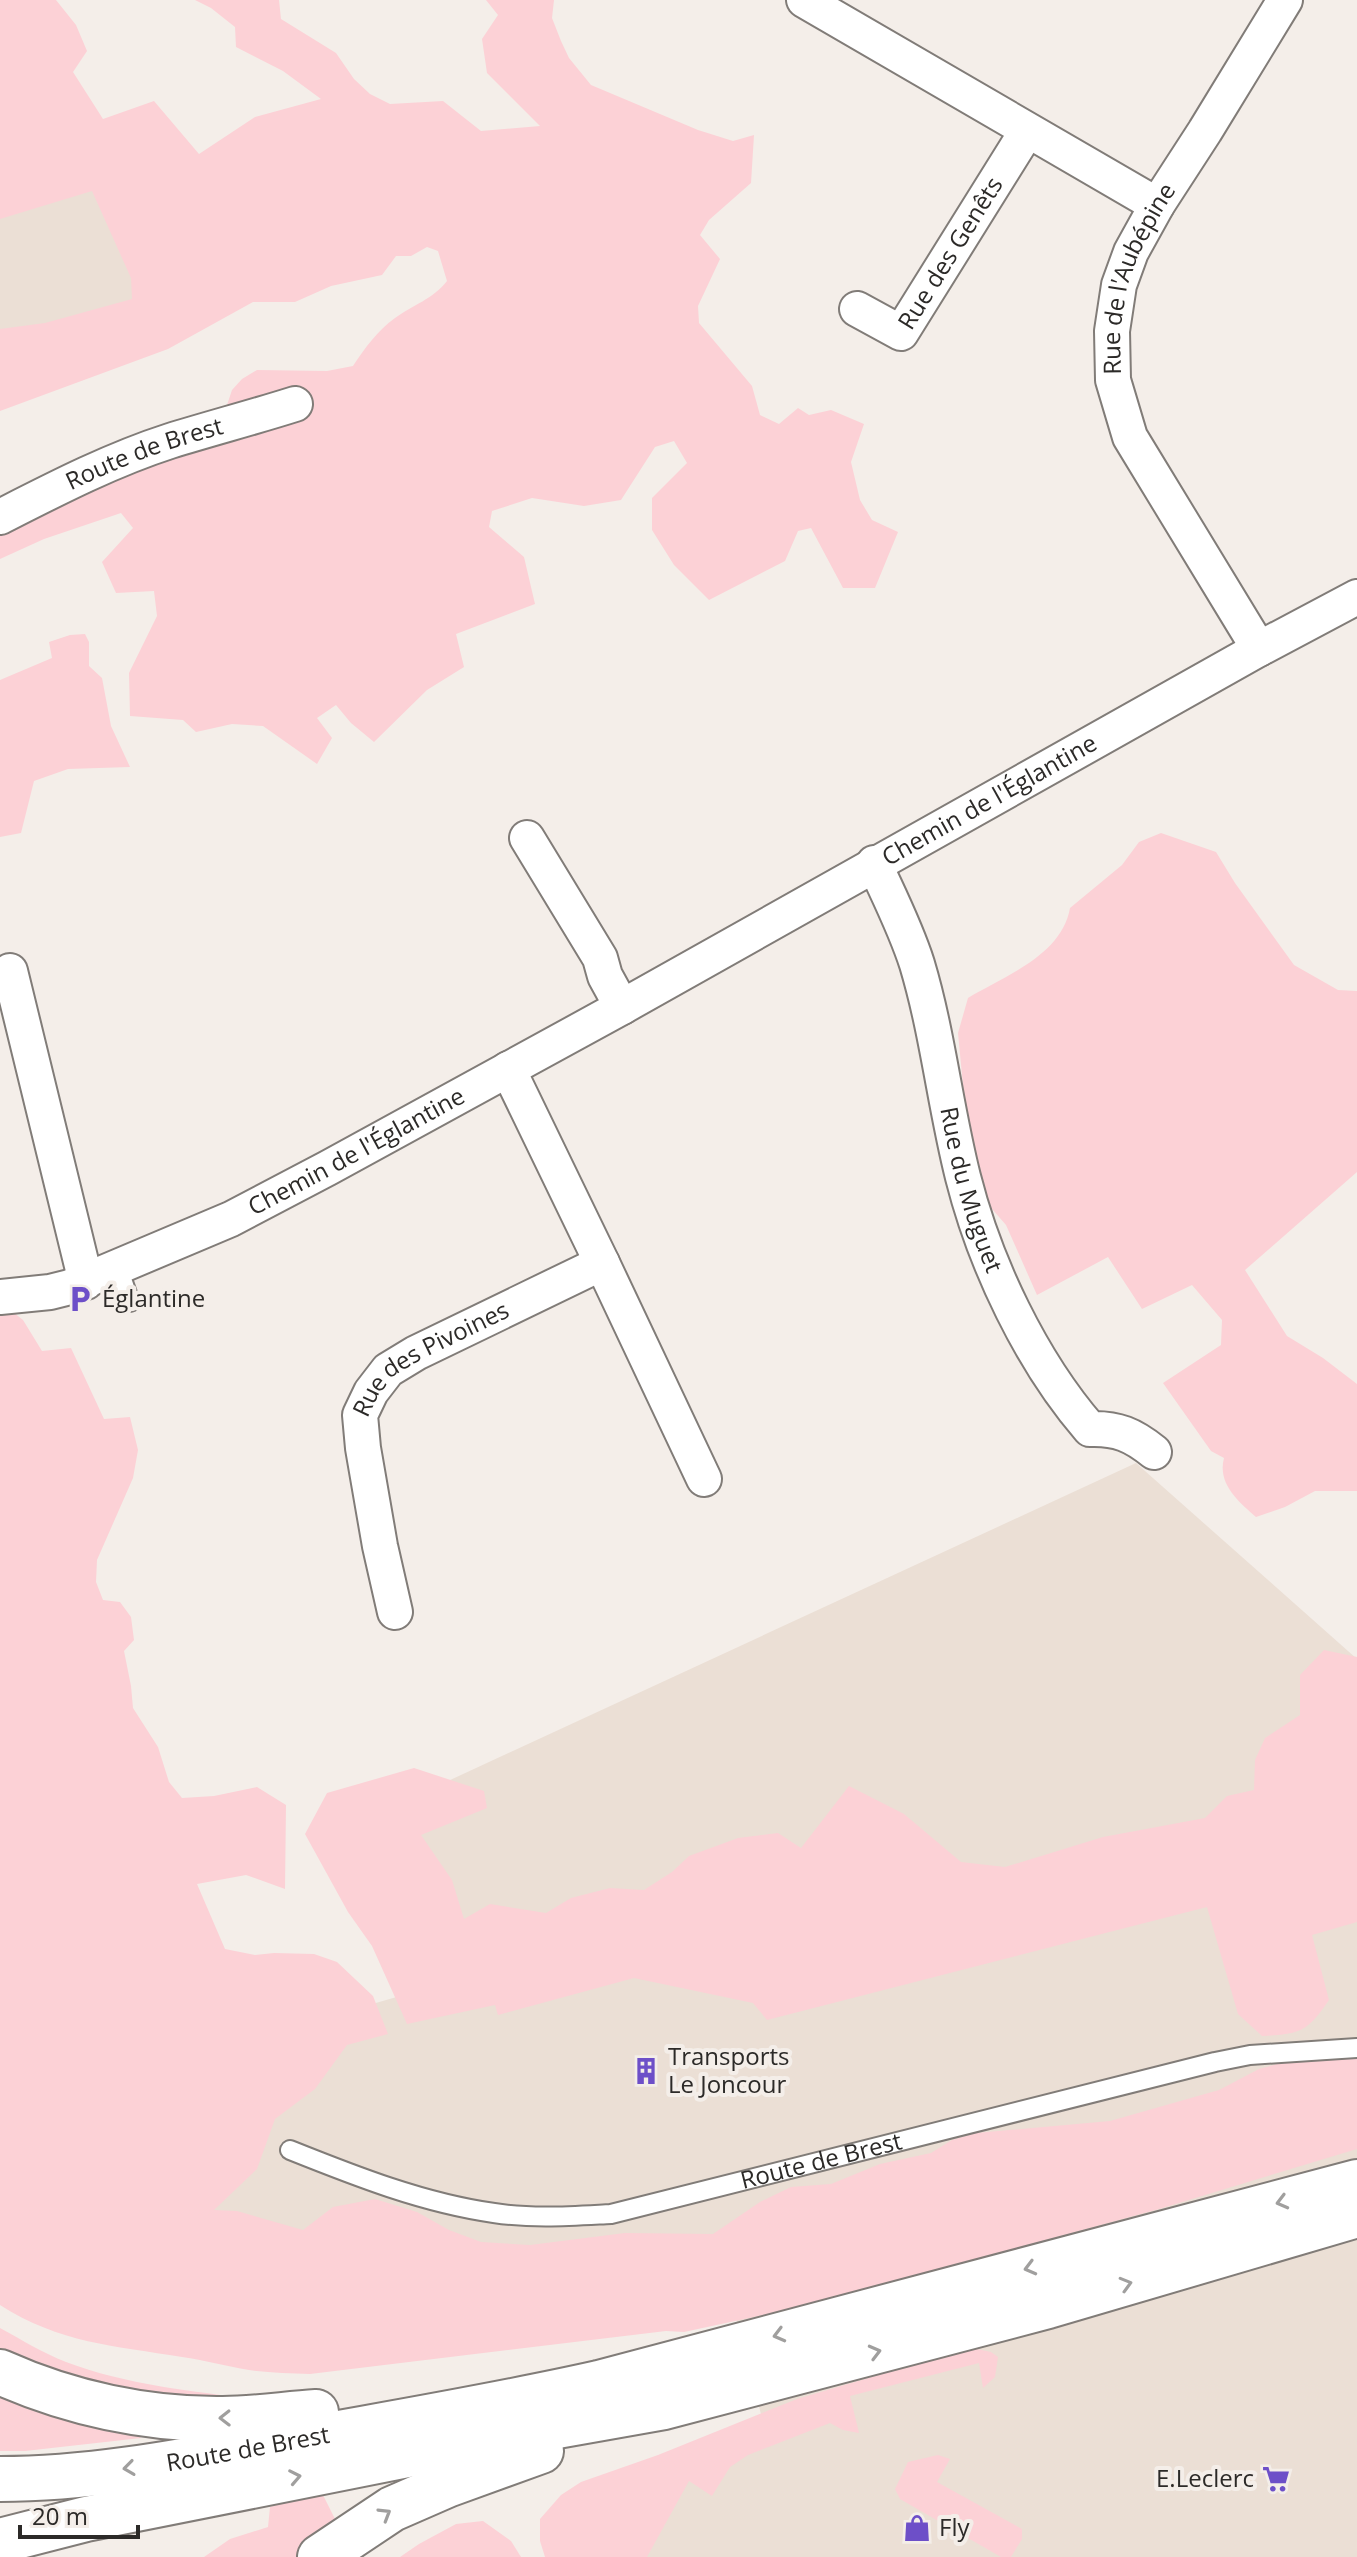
<svg xmlns="http://www.w3.org/2000/svg" width="1357" height="2557" viewBox="0 0 1357 2557" font-family="'Open Sans',sans-serif">
  <style>
    .built { fill: #ebdfd5 }
    .green { fill: #fcd1d6 }
    .lines { fill: none; stroke-linecap: round; stroke-linejoin: round }
    .lane-casing { stroke: #817c78; stroke-width: 22 }
    .street-casing { stroke: #817c78; stroke-width: 38 }
    .secondary-casing { stroke: #817c78; stroke-width: 48 }
    .lane { stroke: #fff; stroke-width: 18 }
    .street { stroke: #fff; stroke-width: 34 }
    .secondary { stroke: #fff; stroke-width: 44 }
    .oneway { stroke: #a09f9e }
    .labels { text-anchor: middle; stroke-width: 8; stroke-linejoin: round; paint-order: stroke }
    .street-label { font-size: 24px; fill: #2c2a28; stroke: #f4eee9 }
    .poi-label { font-size: 24px; fill: #2c2a28; stroke: #f4eee9; text-anchor: start }
  </style>
  <rect width="100%" height="100%" fill="#f4eee9"/>
  <!-- built -->
  <path class="built" d="M74 80 179 309 0 378V113Z
    M1136 1463 1357 1659V2557H633L687 2470 762 2418 734 2310 83 2239 82 2088 438 1985 342 1830Z"/>
  <!-- green -->
  <path class="green" d="M0 0H56L76 25 87 51 73 72 103 119 154 101 199 154 255 117 321 99 283 71 236 47 235 27 211 8 195 0H279L281 19 336 53 354 79 370 94 390 104 443 101 481 131 540 126 487 73 482 39 498 15 486 0H554L552 18 561 41 569 58 591 85 698 130 733 141 754 135 751 183 709 220 700 235 720 259 698 306 699 323 752 386 760 415 779 424 798 408 809 415 831 410 864 424 851 462 860 500 872 520 898 532 875 588H843L811 528 798 531 785 561 709 600 674 565 652 530V498L687 463 674 441 655 447 621 500 584 506 532 498 492 511 489 527 524 557 535 604 456 634 464 667 427 690 374 742 351 723 336 705 317 718 332 738 317 764 263 726 232 724 196 732 183 720 130 716 129 673 157 616 154 591 116 593 102 562 133 528 121 513 44 539 0 559V522L218 432 232 390 242 379 257 370 327 371 353 366C365 348 377 331 395 318 413 305 433 299 447 281L438 251 427 247 411 256H396L382 275 331 286 295 302H253L168 349 0 411V329L45 323 132 299 131 278 92 191 0 219Z
    M85 634 89 642V666L102 678 111 726 130 767 68 769 34 781 21 833 0 837V680L52 658 49 642 70 635Z
    M1161 833 1216 852 1235 883 1294 965 1338 990 1357 991V1172L1245 1270 1287 1336 1323 1358 1357 1384V1491H1315L1285 1507 1256 1517C1239 1502 1217 1484 1224 1458L1211 1451 1163 1383 1221 1345 1222 1320 1192 1285 1142 1309 1108 1257 1037 1295 1006 1225 986 1202 966 1117 958 1033 968 998C1005 976 1062 955 1070 908L1122 865 1139 842Z
    M4 1305 23 1320 42 1351 71 1348 104 1419 130 1417 138 1450 133 1478 97 1560 96 1582 103 1600 120 1602 131 1617 134 1640 124 1651 131 1686 133 1708 158 1747 169 1782 182 1798 214 1796 257 1787 286 1805 285 1889 246 1875 197 1884 225 1949 255 1955 274 1953 314 1954 337 1962 373 1996 388 2034 347 2045 315 2089 275 2119 257 2169 214 2210 237 2211 303 2230 333 2207 375 2199 417 2212 449 2230 481 2242 530 2245 625 2233 713 2234 760 2202 791 2187 831 2184 880 2164 931 2153 952 2140 976 2133 1110 2121 1219 2090 1259 2069 1303 2057 1357 2051V2149L1159 2209 809 2305 684 2332 666 2331 310 2374C290 2373 269 2373 249 2370 226 2366 204 2360 182 2357 115 2346 59 2343 0 2305V1306Z
    M1324 1650 1357 1657V1922L1312 1935 1329 2000C1307 2032 1301 2034 1262 2036L1238 2014 1207 1907 767 2020 753 2003 634 1978 498 2015 495 2005 407 2024 372 1946 348 1912 305 1834 327 1793 414 1768 484 1791 487 1808 421 1835 452 1880 464 1919 490 1904 546 1913 571 1898 610 1888 644 1890 672 1872 689 1856 738 1838 778 1833 801 1848 849 1786 904 1814 961 1862 1005 1867 1103 1837 1205 1818 1227 1796 1254 1790 1255 1760 1265 1738 1300 1715V1675Z
    M0 2328C22 2340 43 2353 66 2362 129 2386 201 2392 267 2401L171 2404 0 2360Z
    M967 2347 991 2352 998 2357 995 2377 983 2388 979 2363 850 2396 859 2433 843 2430 830 2423 748 2455 730 2467 712 2496 689 2481 647 2557H545L540 2541V2519L561 2495 581 2482 658 2455 797 2399 923 2362 925 2348Z
    M0 2392 128 2424 141 2438 25 2451H0Z
    M938 2455 950 2459 937 2482 1022 2529V2539L1011 2557H1001L900 2499 895 2489 908 2462Z
    M321 2491 338 2525 299 2557H204L230 2539 268 2527 270 2507Z
    M483 2521 511 2541 521 2557H400L419 2544 456 2524Z"/>
  <g class="lines">
    <!-- lane casing -->
    <g class="lane-casing">
      <g id="lane">
        <path d="M118 1268 130 1302"/>
        <path id="s1" d="M290 2150C355 2176 423 2203 494 2213 533 2219 572 2216 611 2214L1215 2062 1250 2055 1357 2048"/>
      </g>
    </g>
    <!-- street casing -->
    <g class="street-casing">
      <g id="street">
        <path d="M804 0 1157 205"/>
        <path id="s2" d="M857 309 901 333 1027 131"/>
        <path id="s3" d="M0 517C55 489 111 460 170 441 212 428 254 417 295 404"/>
        <path id="s4" d="M1259 649 1130 437 1113 380 1112 331 1119 285 1131 252 1157 205 1205 131 1285 0"/>
        <path d="M527 838 600 958 605 976 622 1007"/>
        <path id="s5" d="M874 863C889 896 906 929 917 964 938 1034 945 1106 963 1177 985 1264 1031 1361 1090 1429 1117 1428 1133 1435 1154 1452"/>
        <path d="M10 971 86 1282"/>
        <path d="M508 1069 602 1263 704 1479"/>
        <path id="s6" d="M0 1297 50 1292 70 1287 231 1219 328 1168 622 1007 1259 649 1357 597"/>
        <path id="s7" d="M395 1612 380 1546 363 1448 360 1415 371 1392 388 1370 416 1353 602 1263"/>
      </g>
    </g>
    <!-- secondary casing -->
    <g class="secondary-casing">
      <g id="secondary">
        <path d="M0 2372C69 2403 147 2420 223 2419 254 2419 285 2414 316 2412"/>
        <path id="s8" d="M0 2479C97 2479 194 2459 289 2442 393 2423 497 2406 599 2383L1357 2182"/>
        <path d="M0 2541 86 2519 518 2433 664 2407 1048 2306 1357 2215"/>
        <path d="M320 2557 392 2509 447 2485 541 2451"/>
      </g>
    </g>
    <!-- lane -->
    <use href="#lane" class="lane"/>
    <!-- street -->
    <use href="#street" class="street"/>
    <!-- secondary -->
    <use href="#secondary" class="secondary"/>
  </g>
  <!-- one-way arrows -->
  <defs><path id="oneway-chevron" d="M-2-3.5L2.5 0L-2 3.5" fill="none" stroke-width="1.6" stroke-linecap="round" stroke-linejoin="round" transform="scale(2)"/></defs>
  <g class="oneway">
    <use href="#oneway-chevron" transform="translate(1282 2202) rotate(165)"/>
    <use href="#oneway-chevron" transform="translate(1030 2268) rotate(165)"/>
    <use href="#oneway-chevron" transform="translate(1126 2284) rotate(-16)"/>
    <use href="#oneway-chevron" transform="translate(779 2335) rotate(165)"/>
    <use href="#oneway-chevron" transform="translate(875 2352) rotate(-15)"/>
    <use href="#oneway-chevron" transform="translate(225 2418) rotate(179)"/>
    <use href="#oneway-chevron" transform="translate(129 2468) rotate(172)"/>
    <use href="#oneway-chevron" transform="translate(295 2477) rotate(-11)"/>
    <use href="#oneway-chevron" transform="translate(385 2514) rotate(-31)"/>
  </g>
  <!-- icons -->
  <defs>
    <g id="parking-bare" transform="scale(2.16)"><path d="M-3.5-5.5H1a3.5 3.5 0 0 1 0 7H-1V5.5H-3.5ZM-1-3.4V-.6H.8a1.4 1.4 0 0 0 0-2.8Z" fill="#6d4fc8" stroke="#f4eee9" stroke-width="2.5" paint-order="stroke"/></g>
    <g id="building-bare" transform="scale(2.16)"><path d="M-4-6H4V6H1V3H-1V6H-4ZM-2.5-4.3h1.7v1.8h-1.7ZM.8-4.3h1.7v1.8H.8ZM-2.5-1h1.7V.8h-1.7ZM.8-1h1.7V.8H.8Z" fill="#6d4fc8" stroke="#f4eee9" stroke-width="2.5" paint-order="stroke"/></g>
    <g id="supermarket-bare" transform="scale(2.16)"><path d="M-6-5.5h2.5l.6 2H6L4.5 2H-2.5L-4.4-4H-6ZM-1.5 3.2a1.3 1.3 0 1 0 .1 0ZM3 3.2a1.3 1.3 0 1 0 .1 0Z" fill="#6d4fc8" stroke="#f4eee9" stroke-width="2.5" paint-order="stroke"/></g>
    <g id="shop-bare" transform="scale(2.16)"><path d="M-5-2.5h2.3a2.7 3.5 0 0 1 5.4 0H5L5.5 6h-11ZM-1.5-2.5h3a1.5 2.3 0 0 0-3 0Z" fill="#6d4fc8" stroke="#f4eee9" stroke-width="2.5" paint-order="stroke"/></g>
  </defs>
  <g fill-rule="evenodd">
    <use href="#parking-bare" x="80" y="1299"/>
    <use href="#building-bare" x="646" y="2071"/>
    <use href="#supermarket-bare" x="1276" y="2479"/>
    <use href="#shop-bare" x="917" y="2528"/>
  </g>
  <g class="labels">
    <!-- street labels -->
    <g class="street-label">
      <text dy="8" stroke="none"><textPath href="#s2" startOffset="144">Rue des Genêts</textPath></text>
      <text dy="8" stroke="none"><textPath href="#s4" startOffset="414">Rue de l'Aubépine</textPath></text>
      <text dy="8" stroke="none"><textPath href="#s3" startOffset="158">Route de Brest</textPath></text>
      <text dy="8" stroke="none"><textPath href="#s6" startOffset="1112">Chemin de l'Églantine</textPath></text>
      <text dy="8" stroke="none"><textPath href="#s6" startOffset="388">Chemin de l'Églantine</textPath></text>
      <text dy="8" stroke="none"><textPath href="#s5" startOffset="342">Rue du Muguet</textPath></text>
      <text dy="8" stroke="none"><textPath href="#s7" startOffset="294">Rue des Pivoines</textPath></text>
      <text dy="8" stroke="none"><textPath href="#s1" startOffset="548">Route de Brest</textPath></text>
      <text dy="8" stroke="none"><textPath href="#s8" startOffset="250">Route de Brest</textPath></text>
    </g>
    <!-- poi labels -->
    <g class="poi-label">
      <text x="102" y="1307">Églantine</text>
      <text x="668" y="2065">Transports<tspan x="668" dy="28">Le Joncour</tspan></text>
      <text x="1254" y="2487" text-anchor="end">E.Leclerc</text>
      <text x="939" y="2536">Fly</text>
    </g>
  </g>
  <!-- scale -->
  <path d="M20 2525v12h118v-12" fill="none" stroke="#2c2a28" stroke-width="4"/>
  <text x="32" y="2525" font-size="24" fill="#2c2a28" stroke="#f4eee9" stroke-width="6" paint-order="stroke">20 m</text>
</svg>
